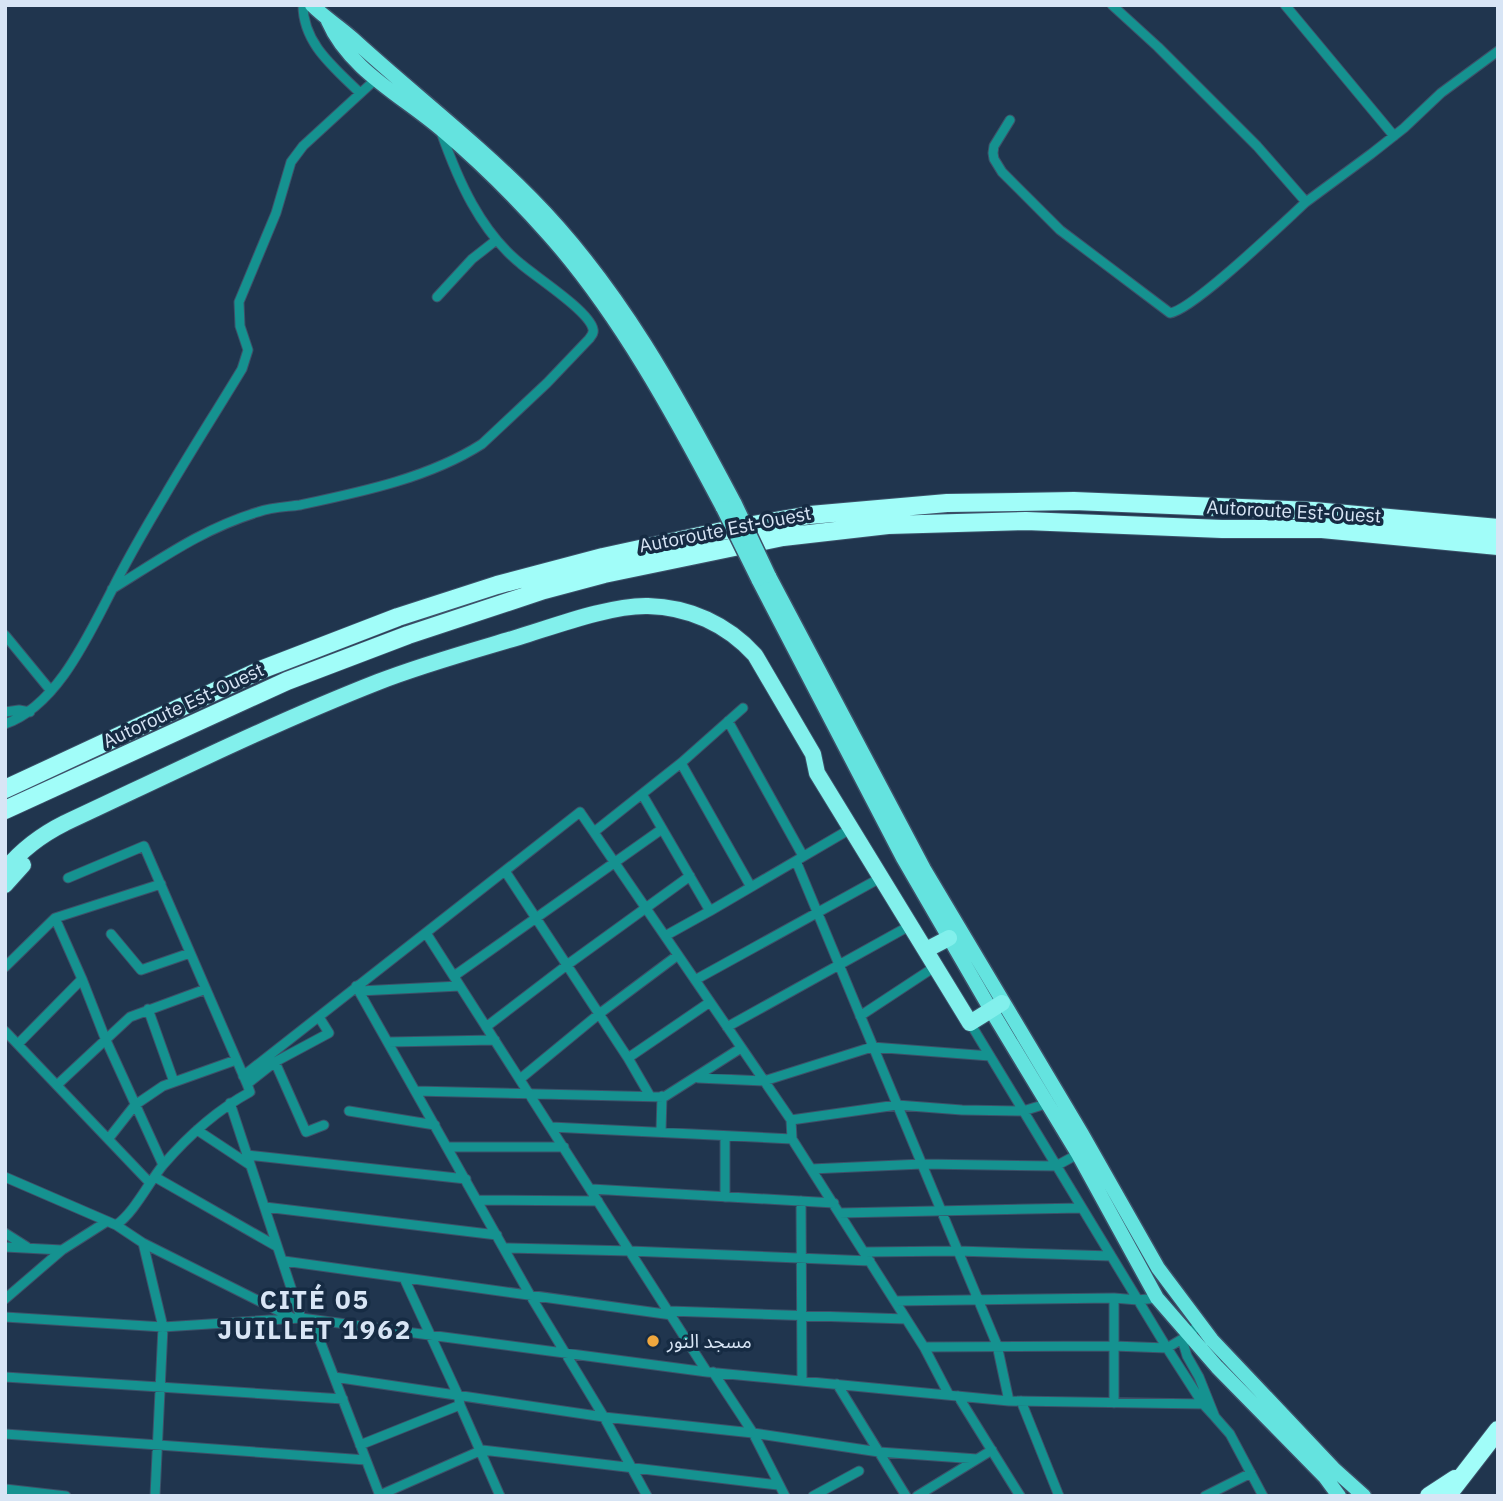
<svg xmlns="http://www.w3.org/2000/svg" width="1503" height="1501" viewBox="0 0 1503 1501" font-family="'IBM Plex Sans','Noto Sans Arabic',sans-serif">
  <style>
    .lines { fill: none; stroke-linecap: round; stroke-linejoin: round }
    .minor-casing { stroke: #3d5169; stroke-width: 11 }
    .primary-casing { stroke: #3d5169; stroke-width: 17 }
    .trunk-casing { stroke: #3d5169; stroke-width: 18 }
    .motorway-casing { stroke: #3d5169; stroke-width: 20 }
    .minor { stroke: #159290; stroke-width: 9 }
    .primary { stroke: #64e3df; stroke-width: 14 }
    .trunk { stroke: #82f0ec; stroke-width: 16 }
    .motorway { stroke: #a1fdf9; stroke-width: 18 }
    .primary-bridge-casing { stroke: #3d5169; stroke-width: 17; stroke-linecap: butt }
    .primary-bridge { stroke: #64e3df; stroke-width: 14 }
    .poi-dot { fill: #efa73e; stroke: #162b43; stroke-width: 2.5 }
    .labels { text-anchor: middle; stroke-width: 7; stroke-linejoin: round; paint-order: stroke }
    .street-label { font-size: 19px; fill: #d8e5f5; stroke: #162b43 }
    .poi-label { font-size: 19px; fill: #d8e5f5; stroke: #162b43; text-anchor: start }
    .district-label { font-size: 26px; font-weight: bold; letter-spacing: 2px; fill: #d8e5f5; stroke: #162b43 }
  </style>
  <rect width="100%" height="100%" fill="#20354e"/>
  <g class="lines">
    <!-- minor casing -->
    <g class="minor-casing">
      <path id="minor" d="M303 5C303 44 335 68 360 93
        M1112 5 1158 47 1257 146 1306 202 1371 154 1404 128 1441 93 1498 51
        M1285 5 1394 136
        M1010 120 994 146 993 153 994 159 1002 172 1060 230 1170 313C1193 310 1284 222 1306 202
        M437 297 472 259 495 241
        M112 589C161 559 202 529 258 512 272 507 286 507 300 505 361 492 429 478 482 444L547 383 589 339C592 335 594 333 593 329 589 311 536 277 521 264 480 231 458 180 441 132
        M5 635 51 691
        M5 712 19 710 30 712
        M728 721 803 856
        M5 724C57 706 88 636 112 590 128 558 146 527 164 497 189 454 216 412 242 369L248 350 240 326 239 302 276 213 291 162 303 146 376 79
        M681 763 751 887
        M642 794 710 911 852 828
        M594 832 681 763 743 708
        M796 861 997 1345 1009 1401
        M505 871 628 1058 650 1096
        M68 878 144 846 247 1084
        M55 918 82 979 105 1038 163 1165
        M426 933 707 1372
        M111 934 141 970 190 953
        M665 936 710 911
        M5 967 55 918 161 884
        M454 976 662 829
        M695 980 882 877
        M356 986 530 1295 604 1417 647 1496
        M359 991 460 986
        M148 1009 174 1082
        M860 1016 936 966
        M970 1023 1167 1348 1203 1404 1215 1417
        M486 1027 567 965 690 876
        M727 1027 911 925
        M5 1031 150 1183
        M388 1042 495 1040
        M18 1044 82 979
        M628 1058 710 1002
        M275 1062 306 1132 324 1125
        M243 1076 580 812 791 1120 792 1139 924 1347 949 1395
        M698 1078 764 1081 872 1047 990 1056
        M520 1079 599 1014 678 955
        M57 1085 130 1017 206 989
        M415 1091 664 1097 741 1048
        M230 1103 301 1318
        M349 1111 435 1125
        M791 1120 897 1105 962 1110 1023 1111 1049 1103
        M551 1127 792 1139
        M197 1130 250 1165
        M661 1131 662 1096
        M725 1137V1197
        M109 1138 135 1105 163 1086 236 1060
        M447 1147H564
        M247 1155 466 1179
        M811 1169 922 1164 1056 1166 1078 1154
        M5 1177 116 1225 143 1243 291 1317
        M155 1177 276 1246
        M591 1189 834 1203
        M478 1200 598 1201
        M801 1201 802 1381
        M265 1207 497 1235
        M839 1213 1082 1208
        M116 1225C134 1213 149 1182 163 1165 188 1136 217 1110 250 1092L247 1084 275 1062 329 1033 319 1017
        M5 1233 27 1247
        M143 1243 163 1327 155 1496
        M5 1247 62 1250
        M505 1248 630 1251 870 1261
        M864 1252 958 1251 1111 1256
        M284 1261 672 1315
        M404 1278 458 1395 460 1405 500 1496
        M5 1299 62 1250 106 1222
        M895 1301 1114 1298 1138 1300 1157 1298
        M669 1311 906 1319
        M5 1317 163 1327 301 1318 707 1372 1009 1401 1203 1404
        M312 1320 380 1496
        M1182 1339 1187 1356 1199 1377 1215 1417 1230 1434 1263 1496
        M924 1347 1113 1346 1167 1348 1182 1339 1199 1325
        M713 1372 753 1433 785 1496
        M5 1377 343 1399
        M334 1377 604 1417 753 1433 879 1452 977 1459
        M837 1384 906 1496
        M958 1396 1020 1496
        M1021 1401 1059 1496
        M1114 1403V1298
        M5 1434 366 1460
        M360 1445 460 1405
        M5 1489 66 1496
        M380 1495 482 1450 778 1485
        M813 1496 859 1471
        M917 1496 992 1450
        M1205 1496 1251 1473"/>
    </g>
    <!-- primary casing -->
    <g class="primary-casing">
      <path id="primary" d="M312 5C325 18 340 27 353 39 412 93 476 142 532 199 619 287 678 396 735 504
        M328 21C349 70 404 97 442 130 480 162 516 198 549 235 619 314 674 415 723 508
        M769 576 924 869 1082 1134 1158 1268 1212 1340 1335 1470 1364 1496
        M758 579 903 858 991 1010 1078 1154 1157 1298 1217 1367 1325 1477 1339 1496"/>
    </g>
    <!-- trunk casing -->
    <g class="trunk-casing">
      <path id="trunk" d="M5 870C22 849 41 835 65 823 168 775 271 724 378 682 424 664 472 651 519 637 555 626 611 605 648 606 689 607 727 624 755 655L813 754 817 773 970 1023 1002 1003
        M5 885 23 865
        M926 950 949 938"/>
    </g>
    <!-- motorway casing -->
    <g class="motorway-casing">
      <path id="motorway" d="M5 789 263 669 398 617 497 585 603 557 736 528 810 515 947 503 1074 501 1314 511 1498 528
        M5 810 287 681 408 635 544 590 604 574 783 537 888 525 1026 521 1222 529H1322L1498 546
        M1429 1496 1455 1479
        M1447 1496 1498 1430"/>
    </g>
    <!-- minor -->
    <use href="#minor" class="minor"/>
    <!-- primary -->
    <use href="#primary" class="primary"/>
    <!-- trunk -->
    <use href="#trunk" class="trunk"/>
    <!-- motorway -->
    <use href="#motorway" class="motorway"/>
    <!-- primary-bridge casing -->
    <g class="primary-bridge-casing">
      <path id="primary-bridge" d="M735 504 769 576
        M723 508 758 579"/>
    </g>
    <!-- primary-bridge -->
    <use href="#primary-bridge" class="primary-bridge"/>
  </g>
  <!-- markers -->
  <circle class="poi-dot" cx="653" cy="1341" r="7"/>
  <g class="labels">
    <!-- street labels -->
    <g class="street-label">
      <text transform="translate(1294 511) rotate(3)" y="7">Autoroute Est-Ouest</text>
      <text transform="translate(725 529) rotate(-11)" y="7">Autoroute Est-Ouest</text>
      <text transform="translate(183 705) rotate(-25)" y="7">Autoroute Est-Ouest</text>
    </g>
    <!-- poi labels -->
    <g class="poi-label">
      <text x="667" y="1348">مسجد النور</text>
    </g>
    <!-- district labels -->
    <g class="district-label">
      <text x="315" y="1309">CITÉ 05<tspan x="315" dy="30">JUILLET 1962</tspan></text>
    </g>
  </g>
  <!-- border -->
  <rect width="1503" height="1501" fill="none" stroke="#d8e5f5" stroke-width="14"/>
</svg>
